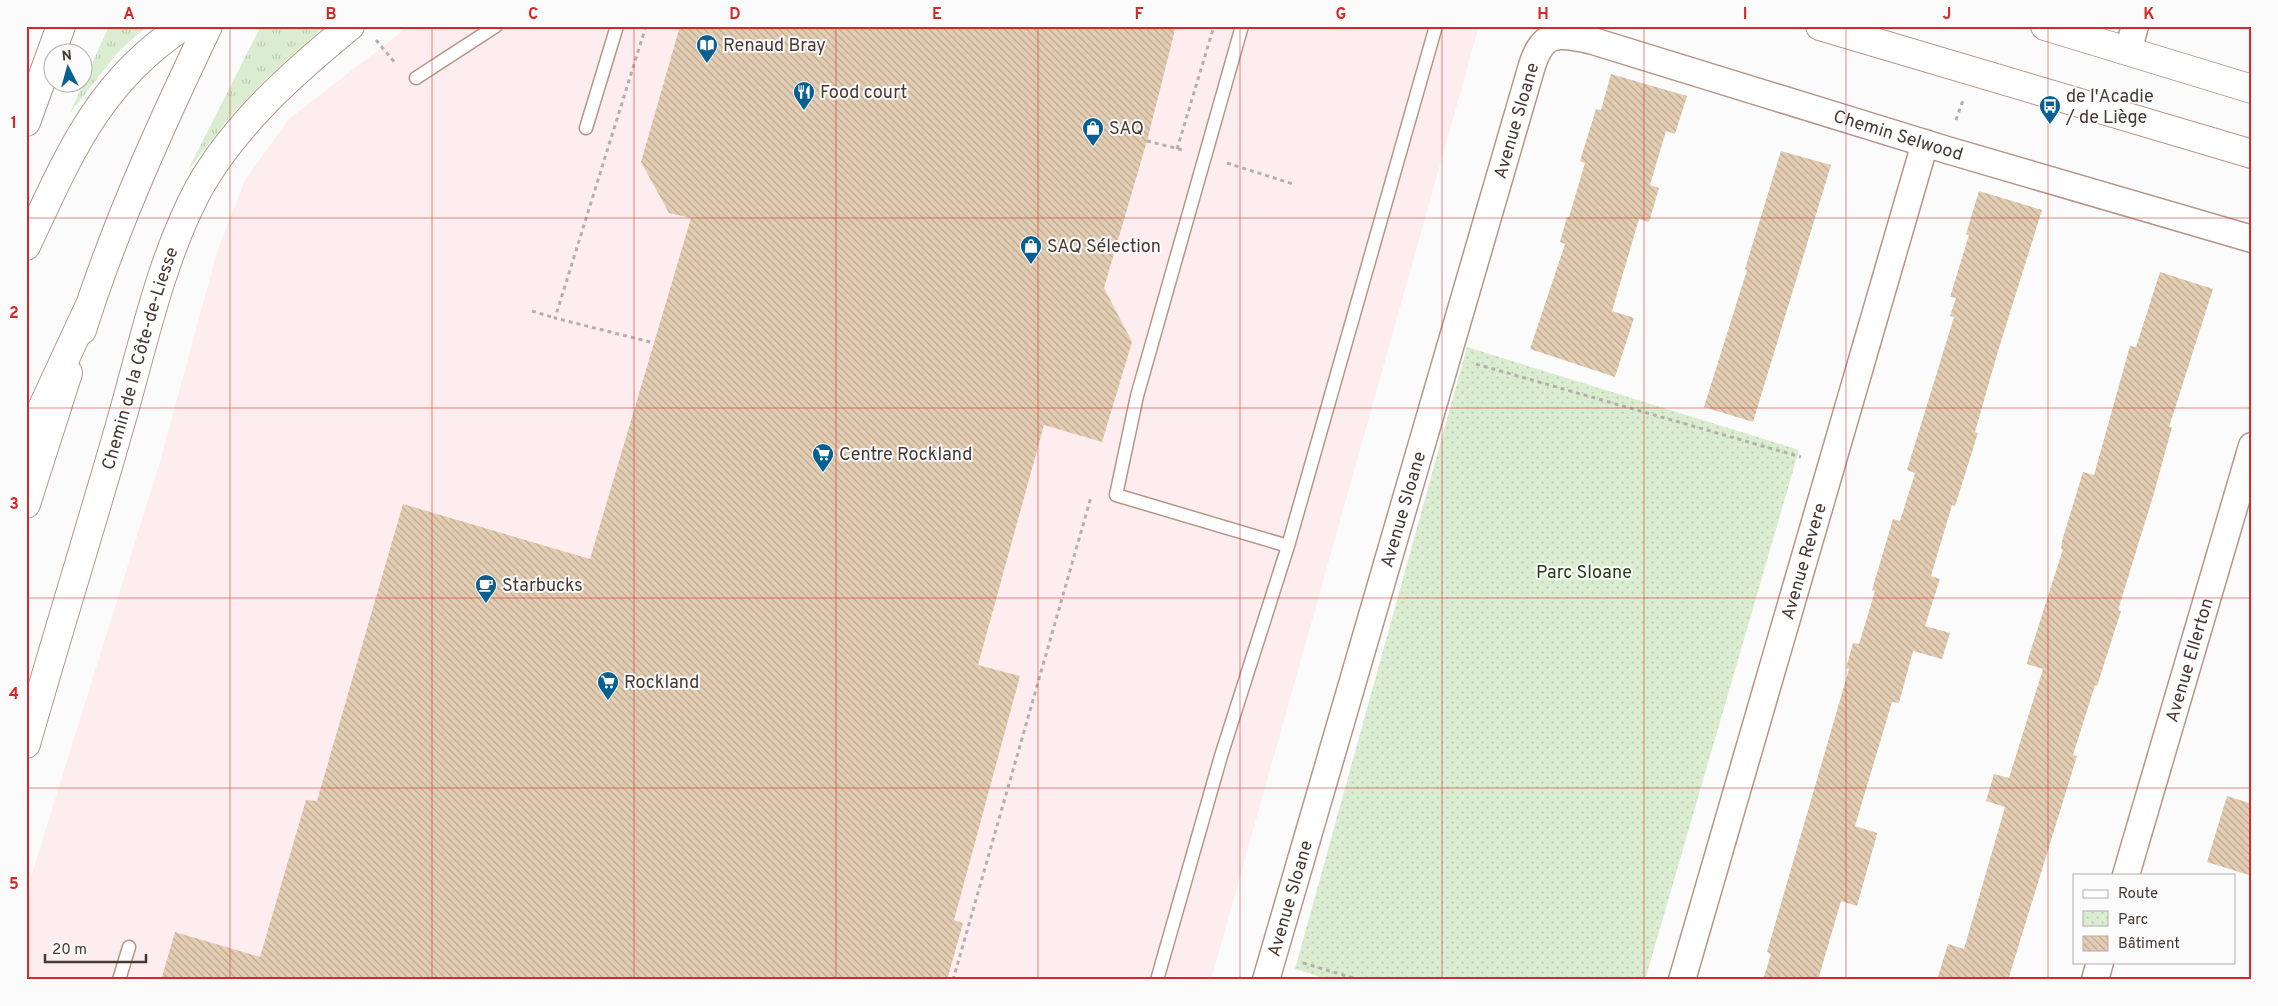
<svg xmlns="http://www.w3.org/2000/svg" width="2278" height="1006" viewBox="0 0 2278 1006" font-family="Overpass,sans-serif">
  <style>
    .commercial { fill: #fdedee }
    .grass { fill: url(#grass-tufts) }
    .park { fill: url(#park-dots) }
    .building { fill: url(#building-back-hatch) }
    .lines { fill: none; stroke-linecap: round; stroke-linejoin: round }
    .lane-casing { stroke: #b59588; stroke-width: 15 }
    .street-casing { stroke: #b59588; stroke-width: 29 }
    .secondary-casing { stroke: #b59588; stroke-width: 30 }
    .highway-casing { stroke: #b59588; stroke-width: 30 }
    .path { stroke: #b5b0ad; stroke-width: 3; stroke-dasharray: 4 4; stroke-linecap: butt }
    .lane { stroke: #fff; stroke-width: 12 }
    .street { stroke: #fff; stroke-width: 26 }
    .secondary { stroke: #fff; stroke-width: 28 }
    .highway { stroke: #fff; stroke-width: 28 }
    .grid { fill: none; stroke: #d62828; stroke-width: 1; stroke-opacity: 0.55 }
    .labels { text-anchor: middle; stroke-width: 4; stroke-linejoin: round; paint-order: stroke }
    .poi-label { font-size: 18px; fill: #463832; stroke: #fbfbfb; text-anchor: start }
    .street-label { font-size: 18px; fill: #463832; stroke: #fbfbfb }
    .park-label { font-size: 18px; fill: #243e14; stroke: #fbfbfb }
    .neatline { fill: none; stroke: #d62828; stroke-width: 2 }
    .grid-label { font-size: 16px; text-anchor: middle; font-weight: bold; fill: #d62828 }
  </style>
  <defs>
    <pattern id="grass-tufts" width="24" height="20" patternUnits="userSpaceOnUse" patternTransform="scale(1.25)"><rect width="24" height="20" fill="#daedd1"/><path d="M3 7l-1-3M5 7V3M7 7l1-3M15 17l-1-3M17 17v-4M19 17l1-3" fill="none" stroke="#bcccb4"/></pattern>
    <pattern id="park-dots" width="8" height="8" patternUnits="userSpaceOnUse" patternTransform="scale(1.25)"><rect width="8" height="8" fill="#daedd1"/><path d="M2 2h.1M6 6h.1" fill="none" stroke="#bcccb4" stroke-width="1.8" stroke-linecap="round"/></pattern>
    <pattern id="building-back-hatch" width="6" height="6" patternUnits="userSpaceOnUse" patternTransform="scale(1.25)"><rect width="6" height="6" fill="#e4ceb3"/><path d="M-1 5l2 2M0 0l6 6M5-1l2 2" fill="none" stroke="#bba892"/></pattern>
  </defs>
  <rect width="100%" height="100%" fill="#fbfbfb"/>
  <!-- commercial -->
  <path class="commercial" d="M409 26H1479L1211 980H26V893L160 462 217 252 245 180 289 119Z"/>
  <!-- grass -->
  <path class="grass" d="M109 26H147L119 51 70 113Z
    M261 26H325L267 78 232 114 188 170Z"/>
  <!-- park -->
  <path class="park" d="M1467 347 1799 450 1645 980H1330L1295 969Z"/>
  <!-- building -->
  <path class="building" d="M680 26H1176L1147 141 1104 288 1132 342 1102 442 1044 425 978 665 1020 676 954 920 963 923 947 980H161L175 932 260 957 306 800 317 801 403 504 590 559 691 218 669 213 641 162Z
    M1611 74 1687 96 1675 134 1666 131 1650 185 1659 188 1649 222 1639 219 1612 311 1634 318 1615 377 1530 349 1565 244 1560 242 1567 217H1569L1585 163 1580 161 1596 109 1601 110Z
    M1781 151 1831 165 1753 422 1704 407 1747 270 1745 269Z
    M1979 191 2042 210 1998 351 1975 432 1978 433 1955 506 1952 505 1931 576 1940 579 1925 626 1950 633 1942 659 1913 651 1899 703 1892 702 1855 826 1877 833 1876 838 1857 906 1841 901 1818 980H1763L1771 954 1767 952 1849 669 1846 668 1853 643 1859 644 1875 591 1872 590 1893 519 1900 521 1915 473 1907 470 1954 317 1950 316 1956 298 1950 297 1969 235 1966 234Z
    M2160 272 2213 289 2169 427H2172L2154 493 2118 610 2121 611 2097 686 2095 685 2073 755 2077 756 2008 980H1937L1948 944 1964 949 2005 807 1986 801 1994 774 2009 778 2043 669 2027 664 2028 659 2063 549H2061L2062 541 2083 472 2094 475 2130 346 2136 347Z
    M2227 796 2252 804V876L2207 862Z"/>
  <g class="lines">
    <!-- lane casing -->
    <g class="lane-casing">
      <path id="lane" d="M1242 26 1137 396 1116 495 1288 546
        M416 78 496 26
        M586 128 617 26
        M119 980 129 947
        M1157 980 1221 756 1288 546 1436 26"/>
    </g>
    <!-- street casing -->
    <g class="street-casing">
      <g id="street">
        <path d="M2128 51 2135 26"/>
        <path id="s1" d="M2126 875 2252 446"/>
        <path id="s2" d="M1266 980 1531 69C1542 31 1557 32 1593 41L1947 150 2252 239"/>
        <path id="s3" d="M1682 980 1925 143"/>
        <path d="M2095 980 2100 962"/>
      </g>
    </g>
    <!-- secondary casing -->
    <g class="secondary-casing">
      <g id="secondary">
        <path d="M1820 26 2252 154"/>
        <path d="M2045 26 2252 89"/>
        <path d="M82 330C115 225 161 125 208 26"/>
        <path d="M26 504 68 373"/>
        <path id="s4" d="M26 744C57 635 91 527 122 418 144 341 161 259 199 188 235 124 294 72 350 26"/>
      </g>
    </g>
    <!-- highway casing -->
    <g class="highway-casing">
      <path id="highway" d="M26 122 61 26
        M26 246C68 157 97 83 183 26
        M26 443 89 307"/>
    </g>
    <!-- path -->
    <path class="path" d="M646 26 555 318 654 343
      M376 40 396 64
      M1956 120 1963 100
      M1147 141 1183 150
      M1177 149 1214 26
      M1227 163 1293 184
      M532 311 555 318
      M1476 364 1801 457
      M1303 963 1360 980
      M953 980 1091 497"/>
    <!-- lane -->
    <use href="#lane" class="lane"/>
    <!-- street -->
    <use href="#street" class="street"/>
    <!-- secondary -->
    <use href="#secondary" class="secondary"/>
    <!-- highway -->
    <use href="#highway" class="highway"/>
  </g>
  <!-- grid -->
  <path class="grid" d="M230 26V980M432 26V980M634 26V980M836 26V980M1038 26V980M1240 26V980M1442 26V980M1644 26V980M1846 26V980M2048 26V980M26 218H2252M26 408H2252M26 598H2252M26 788H2252"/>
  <!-- icons -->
  <defs>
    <g id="library-pin" transform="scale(1.125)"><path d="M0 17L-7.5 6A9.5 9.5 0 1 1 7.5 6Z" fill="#076091" stroke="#fbfbfb"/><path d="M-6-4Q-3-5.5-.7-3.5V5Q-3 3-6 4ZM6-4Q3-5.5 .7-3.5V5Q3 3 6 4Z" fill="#fff"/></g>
    <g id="restaurant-pin" transform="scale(1.125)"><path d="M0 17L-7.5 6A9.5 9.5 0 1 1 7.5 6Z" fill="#076091" stroke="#fbfbfb"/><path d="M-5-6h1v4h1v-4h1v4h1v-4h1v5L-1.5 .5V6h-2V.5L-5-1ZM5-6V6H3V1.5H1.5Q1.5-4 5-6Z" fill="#fff"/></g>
    <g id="bus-pin" transform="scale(1.125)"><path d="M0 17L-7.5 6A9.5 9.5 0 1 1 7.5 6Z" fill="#076091" stroke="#fbfbfb"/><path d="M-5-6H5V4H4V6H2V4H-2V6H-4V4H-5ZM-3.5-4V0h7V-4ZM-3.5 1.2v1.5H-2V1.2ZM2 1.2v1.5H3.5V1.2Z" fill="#fff"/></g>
    <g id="shop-pin" transform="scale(1.125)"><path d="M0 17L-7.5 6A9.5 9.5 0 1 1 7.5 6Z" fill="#076091" stroke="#fbfbfb"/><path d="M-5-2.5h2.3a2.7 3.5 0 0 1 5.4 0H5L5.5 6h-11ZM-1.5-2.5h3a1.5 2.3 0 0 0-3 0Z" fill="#fff"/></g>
    <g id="supermarket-pin" transform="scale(1.125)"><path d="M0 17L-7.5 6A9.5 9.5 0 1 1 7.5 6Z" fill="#076091" stroke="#fbfbfb"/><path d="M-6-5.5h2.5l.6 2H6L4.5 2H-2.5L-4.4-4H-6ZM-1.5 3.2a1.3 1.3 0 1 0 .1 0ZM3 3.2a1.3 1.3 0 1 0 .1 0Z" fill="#fff"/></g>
    <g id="cafe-pin" transform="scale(1.125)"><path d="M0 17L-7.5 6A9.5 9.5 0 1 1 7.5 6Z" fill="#076091" stroke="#fbfbfb"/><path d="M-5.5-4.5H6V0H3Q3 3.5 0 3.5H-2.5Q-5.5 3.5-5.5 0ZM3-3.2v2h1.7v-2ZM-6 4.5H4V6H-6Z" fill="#fff"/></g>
  </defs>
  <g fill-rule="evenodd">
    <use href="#library-pin" x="707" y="45"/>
    <use href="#restaurant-pin" x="804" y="92"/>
    <use href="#bus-pin" x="2050" y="106"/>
    <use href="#shop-pin" x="1093" y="128"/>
    <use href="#shop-pin" x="1031" y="246"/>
    <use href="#supermarket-pin" x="823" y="454"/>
    <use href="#cafe-pin" x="486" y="585"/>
    <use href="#supermarket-pin" x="608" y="682"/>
  </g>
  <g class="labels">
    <!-- poi labels -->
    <g class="poi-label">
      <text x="723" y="51">Renaud Bray</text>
      <text x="820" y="98">Food court</text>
      <text x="2066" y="102">de l'Acadie<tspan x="2066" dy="21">/ de Liège</tspan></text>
      <text x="1109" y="134">SAQ</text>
      <text x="1047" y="252">SAQ Sélection</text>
      <text x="839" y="460">Centre Rockland</text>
      <text x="502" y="591">Starbucks</text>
      <text x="624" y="688">Rockland</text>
    </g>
    <!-- street labels -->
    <g class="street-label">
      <text dy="6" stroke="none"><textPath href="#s2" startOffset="895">Avenue Sloane</textPath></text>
      <text dy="6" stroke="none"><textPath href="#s2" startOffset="1349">Chemin Selwood</textPath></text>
      <text dy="6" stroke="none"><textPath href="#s4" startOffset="402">Chemin de la Côte-de-Liesse</textPath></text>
      <text dy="6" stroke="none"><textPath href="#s2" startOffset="490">Avenue Sloane</textPath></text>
      <text dy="6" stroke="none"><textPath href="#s3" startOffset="436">Avenue Revere</textPath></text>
      <text dy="6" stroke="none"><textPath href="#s1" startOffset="224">Avenue Ellerton</textPath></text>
      <text dy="6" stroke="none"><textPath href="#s2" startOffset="85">Avenue Sloane</textPath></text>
    </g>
    <!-- park labels -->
    <g class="park-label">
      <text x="1584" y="578">Parc Sloane</text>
    </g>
  </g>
  <!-- border -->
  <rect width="2278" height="1006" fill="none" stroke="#fbfbfb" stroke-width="55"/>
  <!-- legend -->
  <rect x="2073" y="874" width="162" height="90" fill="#fbfbfb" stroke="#b3adab"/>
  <rect x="2083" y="890" width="25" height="8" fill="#ffffff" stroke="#b3adab"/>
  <text x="2118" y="898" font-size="15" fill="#463832">Route</text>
  <rect x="2083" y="911" width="25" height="15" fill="url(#park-dots)" stroke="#b3adab"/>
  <text x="2118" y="924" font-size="15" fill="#463832">Parc</text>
  <rect x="2083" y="936" width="25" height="15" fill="url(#building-back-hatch)" stroke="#b3adab"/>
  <text x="2118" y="948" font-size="15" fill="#463832">Bâtiment</text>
  <!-- north arrow -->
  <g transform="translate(68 68) rotate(354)"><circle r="24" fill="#fbfbfb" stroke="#b3adab"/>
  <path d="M0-4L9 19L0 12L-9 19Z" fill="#076091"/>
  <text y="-8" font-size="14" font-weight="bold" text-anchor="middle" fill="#463832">N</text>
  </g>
  <!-- scale -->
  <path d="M45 954v8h101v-8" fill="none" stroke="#463832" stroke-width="2.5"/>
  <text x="52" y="954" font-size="15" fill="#463832" stroke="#fbfbfb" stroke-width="4" paint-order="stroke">20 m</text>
  <rect x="28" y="28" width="2222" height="950" class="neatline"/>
  <g class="grid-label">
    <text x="129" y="19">A</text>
    <text x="331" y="19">B</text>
    <text x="533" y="19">C</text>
    <text x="735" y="19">D</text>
    <text x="937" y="19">E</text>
    <text x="1139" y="19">F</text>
    <text x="1341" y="19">G</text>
    <text x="1543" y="19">H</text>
    <text x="1745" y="19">I</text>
    <text x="1947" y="19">J</text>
    <text x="2149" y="19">K</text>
    <text x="14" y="128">1</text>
    <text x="14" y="318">2</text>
    <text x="14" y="509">3</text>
    <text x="14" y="699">4</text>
    <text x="14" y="889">5</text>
  </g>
</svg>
